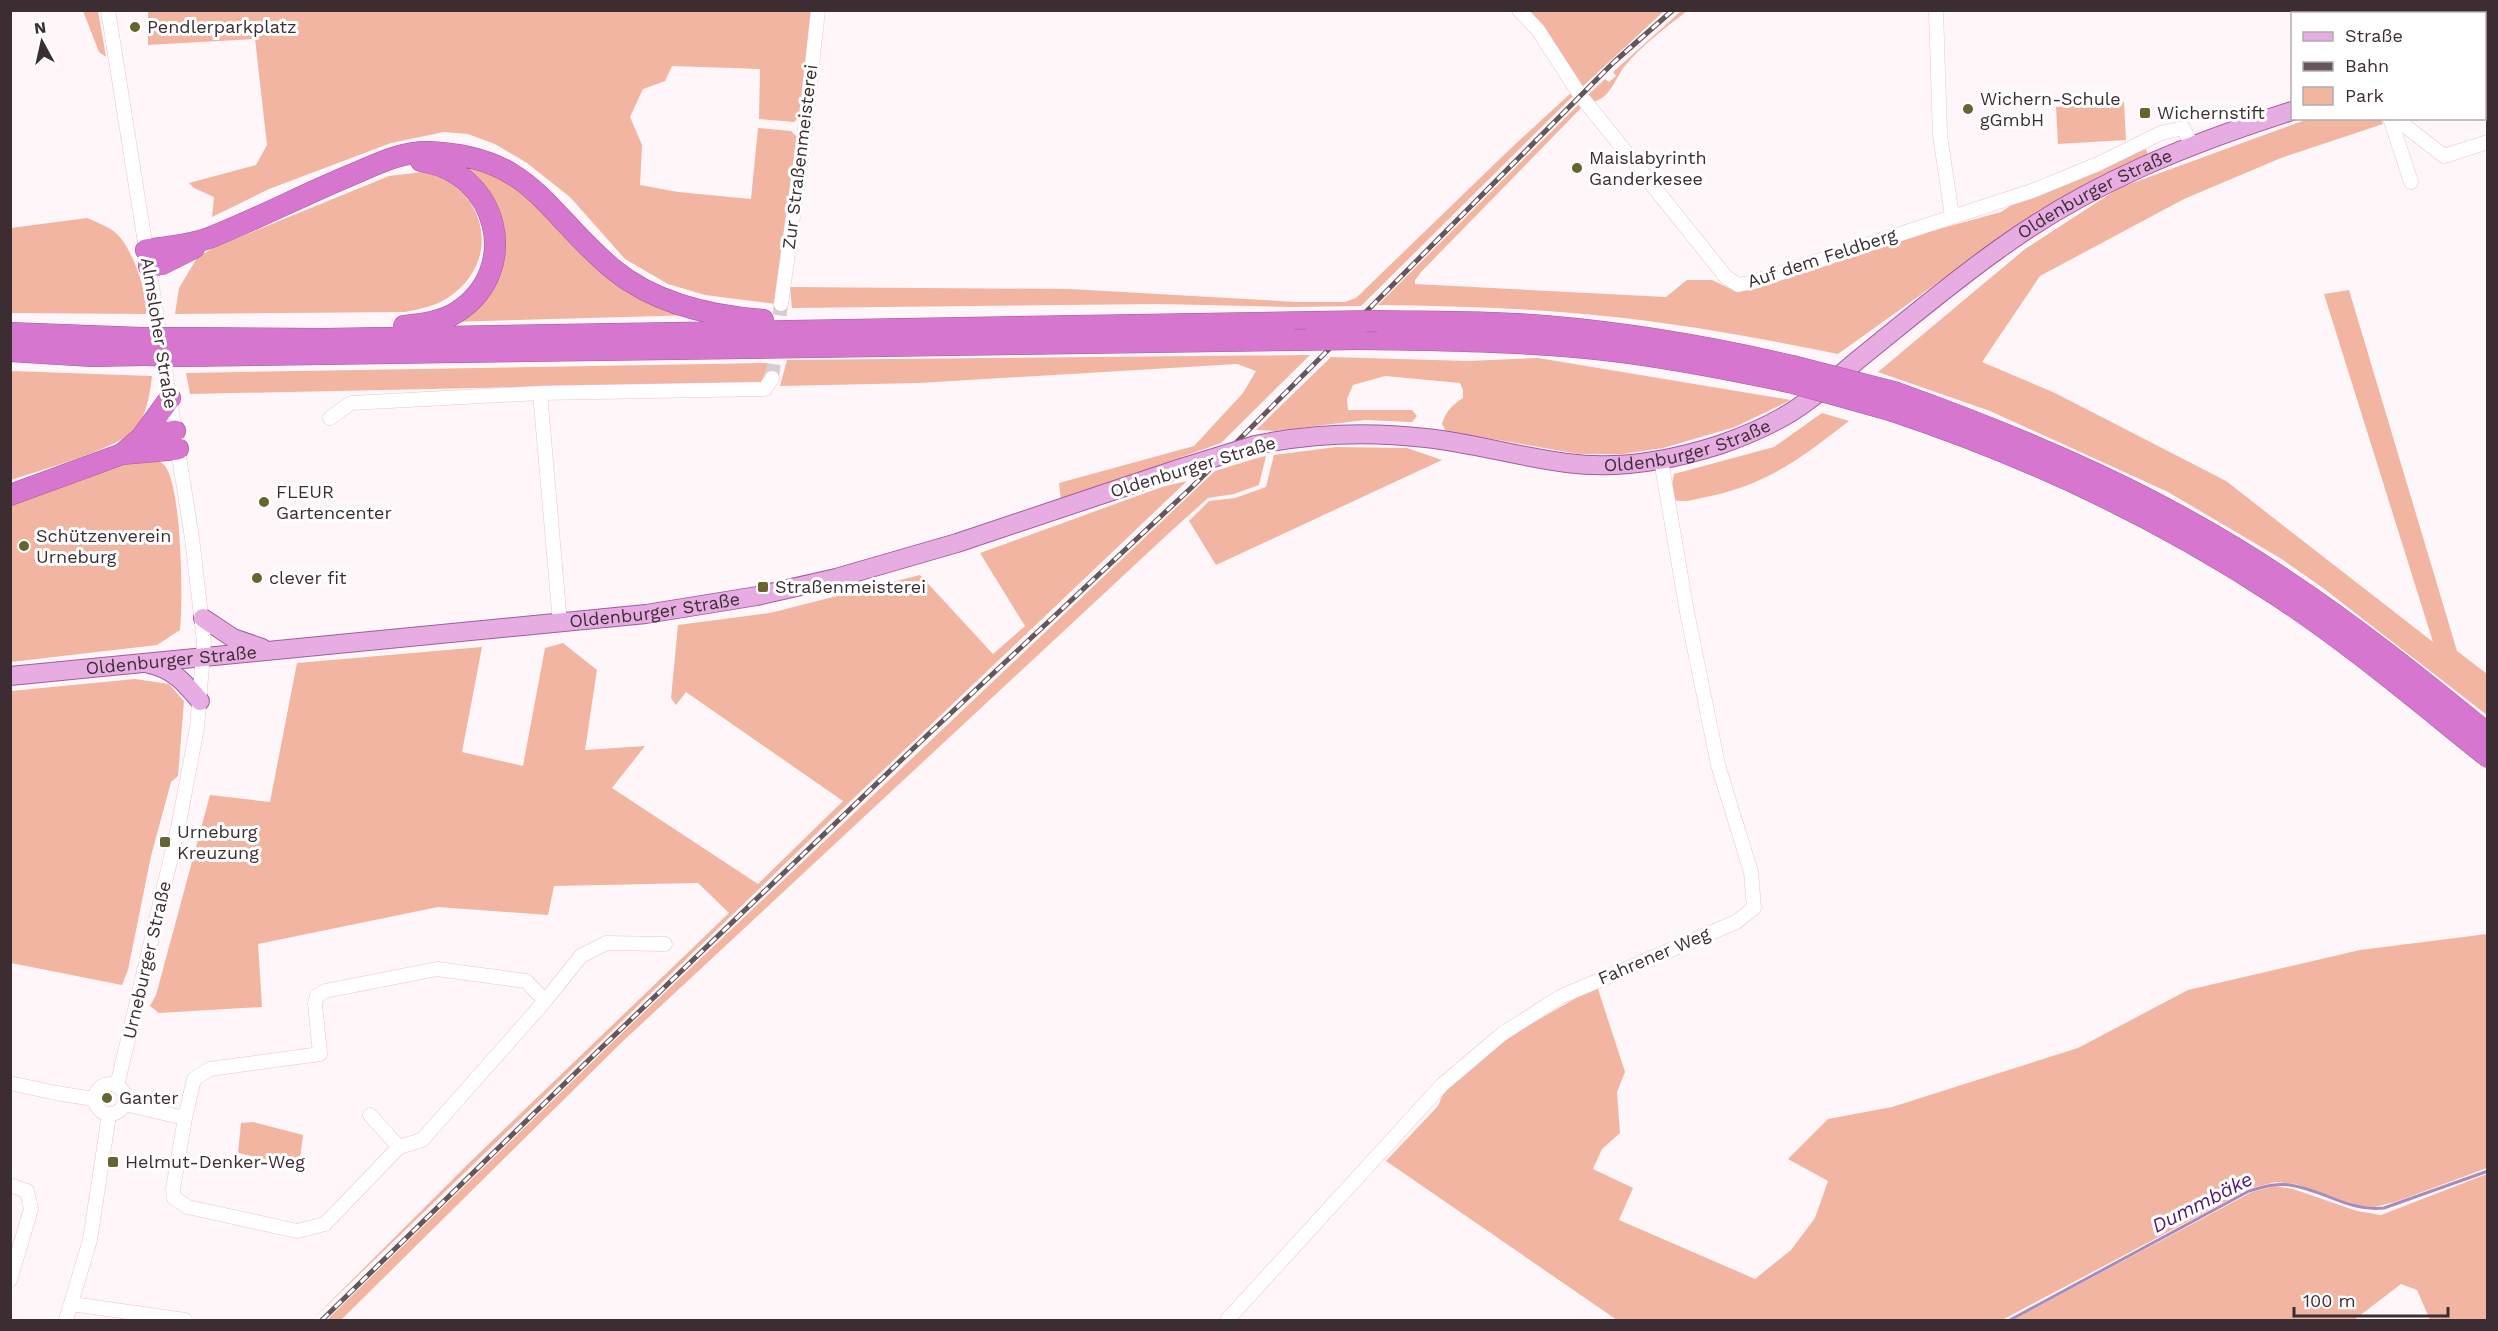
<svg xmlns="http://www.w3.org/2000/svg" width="2498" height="1331" viewBox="0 0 2498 1331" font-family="'Work Sans',sans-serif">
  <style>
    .green { fill: #f2b5a1 }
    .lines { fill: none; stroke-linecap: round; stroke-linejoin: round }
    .stream { stroke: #a78cbb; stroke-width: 3 }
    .minor-tunnel { stroke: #d7ced1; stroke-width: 14; stroke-dasharray: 14 7; stroke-linecap: butt }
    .minor-casing { stroke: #eac3d2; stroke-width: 15 }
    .major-casing { stroke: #a15c98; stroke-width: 20 }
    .highway-casing { stroke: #a15c98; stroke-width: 22 }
    .minor { stroke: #fff; stroke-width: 14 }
    .major { stroke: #e7ade2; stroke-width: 18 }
    .highway { stroke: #d776cf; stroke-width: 21 }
    .rail-casing { stroke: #64565b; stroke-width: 5 }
    .rail { stroke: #fff; stroke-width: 3; stroke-dasharray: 9; stroke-linecap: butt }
    .major-bridge-casing { stroke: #a15c98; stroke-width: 20; stroke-linecap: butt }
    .highway-bridge-casing { stroke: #a15c98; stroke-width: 22; stroke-linecap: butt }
    .major-bridge { stroke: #e7ade2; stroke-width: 18 }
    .highway-bridge { stroke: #d776cf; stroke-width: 21 }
    .poi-dot { fill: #666431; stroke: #fff; stroke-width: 2 }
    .labels { text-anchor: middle; stroke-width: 6; stroke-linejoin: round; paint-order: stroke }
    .poi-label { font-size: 18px; fill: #3c2d33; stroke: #fff; text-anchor: start }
    .street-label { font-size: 18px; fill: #3c2d33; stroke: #fff }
    .water-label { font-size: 20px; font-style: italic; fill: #501976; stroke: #fff }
  </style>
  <rect width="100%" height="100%" fill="#fef6f9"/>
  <!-- green -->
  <path class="green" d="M1532 10 1664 11 1582 87 1529 14Z
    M83 11H98L106 57 99 52Z
    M148 11H814L802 115 794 122 759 119 760 69 672 66 665 81 643 89 630 117 642 145 640 185 678 192 751 199 758 128 791 131 799 139 777 304 705 295 668 284 625 259 570 197 527 163 495 144 468 134 444 132 391 143 269 189 212 217 214 197 194 188 189 183 256 165 267 145 255 39 148 45Z
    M1681 11H1687C1665 28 1642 45 1624 67 1617 76 1610 96 1598 100 1593 103 1591 100 1587 96L1605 79 1609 82 1616 76 1613 72Z
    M1572 92 1574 95 1361 306 1290 307 1158 304 792 308 790 287 1070 289 1296 302H1345L1356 298 1509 150Z
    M2124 102 2126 140 2058 144 2056 107Z
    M1579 104 1582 107 1421 272 1415 280V284L1666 297 1687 280H1712L1733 290 1760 286 1903 239 2001 212 2023 198 2146 149 2148 156 2039 210 1838 354C1764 339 1689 325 1614 317 1536 308 1456 306 1378 305Z
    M2308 119H2381L2383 124 2281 158 2184 199 2040 276 1982 362 2055 393 2226 481 2433 642 2324 294 2349 290 2457 651 2487 674V715L2323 588 2280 558 2168 492 1990 411 1878 372 2025 249 2119 188Z
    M458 161 504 175 554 216 694 315 450 322 474 308 495 204 489 191Z
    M423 172C486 186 504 260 449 297 436 306 420 309 405 312L175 314 179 288 197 258 213 248 389 176Z
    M87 218C96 222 110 227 117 234 132 248 148 293 146 314L11 313V228Z
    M1310 355 1221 443 1061 500 1059 483 1194 446 1243 393 1256 371 1237 364 919 383 780 386 787 360Z
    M1331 357 1468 361 1538 358 1791 400 1735 427 1663 448 1623 454H1579L1446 431 1442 424C1446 411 1452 405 1463 398V390L1460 383 1385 376 1353 385 1347 399 1348 410H1412L1417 416 1412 422 1365 420 1275 431 1256 430Z
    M769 363 762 382 190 394 186 373Z
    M11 371 152 376C150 394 146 420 132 432 111 451 40 470 11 480Z
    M1822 413 1849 421C1801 458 1767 485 1706 497 1696 499 1684 503 1674 500L1672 485 1674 474 1774 447Z
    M1336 447 1407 448 1442 460 1216 565 1189 521 1209 501 1235 498 1266 487 1274 455Z
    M1266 456 1259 485 1234 494 1208 498 1169 533 621 1043 341 1320H327L618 1037 1215 471C1233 466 1248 460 1266 456Z
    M154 459C158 461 162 462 165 466 182 488 183 601 180 630L157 645 11 662V505L124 463Z
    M1187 481 815 835 312 1320 469 1163 729 913 698 883 554 886 548 915 438 907 258 944 262 1007 159 1013 150 1006 156 995 210 795 270 802 297 663 482 647 462 752 523 766 545 648 563 643 597 670 585 750 645 746 612 788 758 884 843 801 686 692 676 705 671 698 678 625 770 613 920 575 993 654 1025 626 980 553 1162 487Z
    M135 679 169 684 184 701 178 776 171 782 151 856 128 970 122 985 11 963V691Z
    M2487 934V1168L2395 1202 2374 1207 2356 1205 2296 1184 2276 1182 2251 1188 2002 1320H1617L1386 1161 1438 1106 1446 1087 1510 1036 1597 986 1625 1072 1617 1092 1620 1133 1602 1149 1593 1169 1633 1188 1619 1220 1755 1279 1791 1250 1815 1218 1828 1181 1788 1159 1828 1119 1892 1107 2078 1048 2188 990 2360 950Z
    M253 1122 303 1135 299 1167 238 1153 241 1123Z
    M2487 1174V1320H2430L2417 1290 2401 1284 2354 1320H2013L2252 1192 2275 1186 2293 1189 2357 1211 2381 1215Z"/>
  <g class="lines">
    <!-- stream -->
    <path class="stream" d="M2010 1320 2249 1191C2263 1187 2276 1183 2290 1185 2324 1190 2349 1212 2384 1208L2488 1171"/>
    <!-- minor-tunnel -->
    <path class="minor-tunnel" d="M772 378 781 304"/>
    <!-- minor casing -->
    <g class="minor-casing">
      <path id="minor" d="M108 10 192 538 204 641 197 728 179 823 117 1086
        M1519 10 1538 30 1580 95 1726 277 1738 285 1753 282 2032 191 2098 164 2161 133 2183 128 2192 145
        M1936 10 1940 135 1952 216
        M2390 118 2411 182
        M2395 118 2444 156 2488 142
        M781 304 805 129 818 10
        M540 393 560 623
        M330 418 351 403 540 393 765 389 772 378
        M10 1083 56 1093 94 1099
        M95 1099a15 15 0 1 1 30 0a15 15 0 1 1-30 0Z
        M124 1104 185 1118 173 1189 174 1198 188 1207 297 1231 325 1224 399 1147 422 1140 545 1001 581 956 606 943 665 944
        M370 1115 399 1147
        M185 1118 194 1079 210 1069 320 1054 315 1004 317 996 325 991 437 969 526 981 545 1001
        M10 1185 27 1191 31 1209 10 1280
        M72 1304 185 1320
        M66 1320 90 1240 109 1115
        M1227 1320 1442 1085 1502 1034 1560 997 1736 922 1754 908 1751 872 1718 765 1687 612 1661 460"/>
    </g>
    <!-- major casing -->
    <g class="major-casing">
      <g id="major">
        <path d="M2484 48 2488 47"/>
        <path id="s1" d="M1255 445C1313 433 1367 431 1426 438 1473 443 1519 457 1567 463 1617 470 1672 460 1719 445 1748 435 1781 421 1806 402 1825 389 1842 373 1859 359 1905 322 1951 283 1999 249 2088 184 2188 144 2292 111"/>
        <path d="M203 618 233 638 262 648"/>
        <path d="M149 664C173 669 184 682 200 701"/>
        <path id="s2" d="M10 676 646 614 757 596 836 578 957 543 1181 468"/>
      </g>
    </g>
    <!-- highway casing -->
    <g class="highway-casing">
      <path id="highway" d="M146 250C166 247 190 245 209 238 257 219 303 195 351 175 375 165 401 151 429 152 533 156 545 213 614 270 656 304 710 316 763 320
        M149 266 162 264 194 248
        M1377 321C1433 322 1490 321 1545 326 1628 333 1711 347 1792 366
        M404 326C421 324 442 322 457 312 523 269 498 172 421 161
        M10 333 141 338
        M179 338 324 339 1314 322
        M1358 339C1441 340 1523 341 1605 350 1667 357 1728 369 1789 382
        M10 351 92 356 144 355
        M182 356 1294 340
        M1897 393C2034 442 2165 499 2285 580 2356 627 2422 680 2488 734
        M1893 411C2028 456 2156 516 2275 594 2350 643 2418 701 2488 757
        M141 438 175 431
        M122 454 141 438 170 398
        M10 495 122 454 178 449"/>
    </g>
    <!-- minor -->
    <use href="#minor" class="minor"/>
    <!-- major -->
    <use href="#major" class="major"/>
    <!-- highway -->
    <use href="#highway" class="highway"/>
    <!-- rail casing -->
    <g class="rail-casing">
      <path id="rail" d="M322 1320 596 1053 919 743 1191 488 1614 62 1673 10"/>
    </g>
    <!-- rail -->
    <use href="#rail" class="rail"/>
    <!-- major-bridge casing -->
    <g class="major-bridge-casing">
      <path id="major-bridge" d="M1181 468 1255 445"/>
    </g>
    <!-- highway-bridge casing -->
    <g class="highway-bridge-casing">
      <path id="highway-bridge" d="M1314 322 1377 321
        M141 338H179
        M1294 340 1358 339
        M144 355 182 356
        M1792 366 1897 393
        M1789 382 1893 411"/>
    </g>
    <!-- major-bridge -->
    <use href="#major-bridge" class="major-bridge"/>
    <!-- highway-bridge -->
    <use href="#highway-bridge" class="highway-bridge"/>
  </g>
  <!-- markers -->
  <g class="poi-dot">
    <circle cx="135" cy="27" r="6"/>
    <circle cx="1968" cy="109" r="6"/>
    <rect x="2139" y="107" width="12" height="12" rx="3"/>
    <circle cx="1577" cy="168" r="6"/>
    <circle cx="264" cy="502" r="6"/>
    <circle cx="24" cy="546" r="6"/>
    <circle cx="257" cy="578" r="6"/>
    <rect x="757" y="581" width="12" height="12" rx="3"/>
    <rect x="159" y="836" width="12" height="12" rx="3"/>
    <circle cx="107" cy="1098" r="6"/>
    <rect x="107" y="1156" width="12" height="12" rx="3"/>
  </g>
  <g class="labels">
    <!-- poi labels -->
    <g class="poi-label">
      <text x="147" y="33">Pendlerparkplatz</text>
      <text x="1980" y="105">Wichern-Schule<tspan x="1980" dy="21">gGmbH</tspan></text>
      <text x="2157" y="119">Wichernstift</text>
      <text x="1589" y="164">Maislabyrinth<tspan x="1589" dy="21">Ganderkesee</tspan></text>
      <text x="276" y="498">FLEUR<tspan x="276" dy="21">Gartencenter</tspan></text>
      <text x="36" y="542">Schützenverein<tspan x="36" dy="21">Urneburg</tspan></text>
      <text x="269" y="584">clever fit</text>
      <text x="775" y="593">Straßenmeisterei</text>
      <text x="177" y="838">Urneburg<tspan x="177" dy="21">Kreuzung</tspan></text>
      <text x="119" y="1104">Ganter</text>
      <text x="125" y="1168">Helmut-Denker-Weg</text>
    </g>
    <!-- street labels -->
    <g class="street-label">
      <text transform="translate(800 157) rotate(-83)" y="6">Zur Straßenmeisterei</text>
      <text dy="6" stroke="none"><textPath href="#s1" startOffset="924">Oldenburger Straße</textPath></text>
      <text transform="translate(1822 258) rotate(-18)" y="6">Auf dem Feldberg</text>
      <text transform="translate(159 333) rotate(81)" y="6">Almsloher Straße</text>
      <text dy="6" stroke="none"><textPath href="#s1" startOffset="438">Oldenburger Straße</textPath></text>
      <text transform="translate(1193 467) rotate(-17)" y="6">Oldenburger Straße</text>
      <text dy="6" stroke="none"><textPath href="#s2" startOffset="648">Oldenburger Straße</textPath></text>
      <text dy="6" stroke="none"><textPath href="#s2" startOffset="162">Oldenburger Straße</textPath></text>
      <text transform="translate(1654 956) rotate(-23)" y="6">Fahrener Weg</text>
      <text transform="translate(147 960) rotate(-77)" y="6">Urneburger Straße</text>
    </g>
    <!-- water labels -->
    <g class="water-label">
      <text transform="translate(2202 1202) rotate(-27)" y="7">Dummbäke</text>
    </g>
  </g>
  <!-- border -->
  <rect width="2498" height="1331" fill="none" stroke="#3c2d33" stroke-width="24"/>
  <!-- legend -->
  <rect x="2291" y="12" width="195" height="108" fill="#ffffff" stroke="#b1abad" stroke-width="1.5"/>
  <rect x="2303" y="32" width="30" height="9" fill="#e7ade2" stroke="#b1abad" stroke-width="1.5"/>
  <text x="2345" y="42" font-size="18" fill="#3c2d33">Straße</text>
  <rect x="2303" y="62" width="30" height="9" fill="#64565b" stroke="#b1abad" stroke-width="1.5"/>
  <text x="2345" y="72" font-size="18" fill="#3c2d33">Bahn</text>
  <rect x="2303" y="87" width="30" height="18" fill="#f2b5a1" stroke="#b1abad" stroke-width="1.5"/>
  <text x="2345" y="102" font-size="18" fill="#3c2d33">Park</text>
  <!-- north arrow -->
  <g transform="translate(42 42) rotate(352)" stroke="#ffffff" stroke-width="4.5" paint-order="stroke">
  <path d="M0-4.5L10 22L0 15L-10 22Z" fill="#3c2d33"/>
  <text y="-9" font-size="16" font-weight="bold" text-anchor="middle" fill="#3c2d33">N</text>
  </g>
  <!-- scale -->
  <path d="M2294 1307v9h154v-9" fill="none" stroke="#3c2d33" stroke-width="3"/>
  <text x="2303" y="1307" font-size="18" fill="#3c2d33" stroke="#ffffff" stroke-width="4.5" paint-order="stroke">100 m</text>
</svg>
